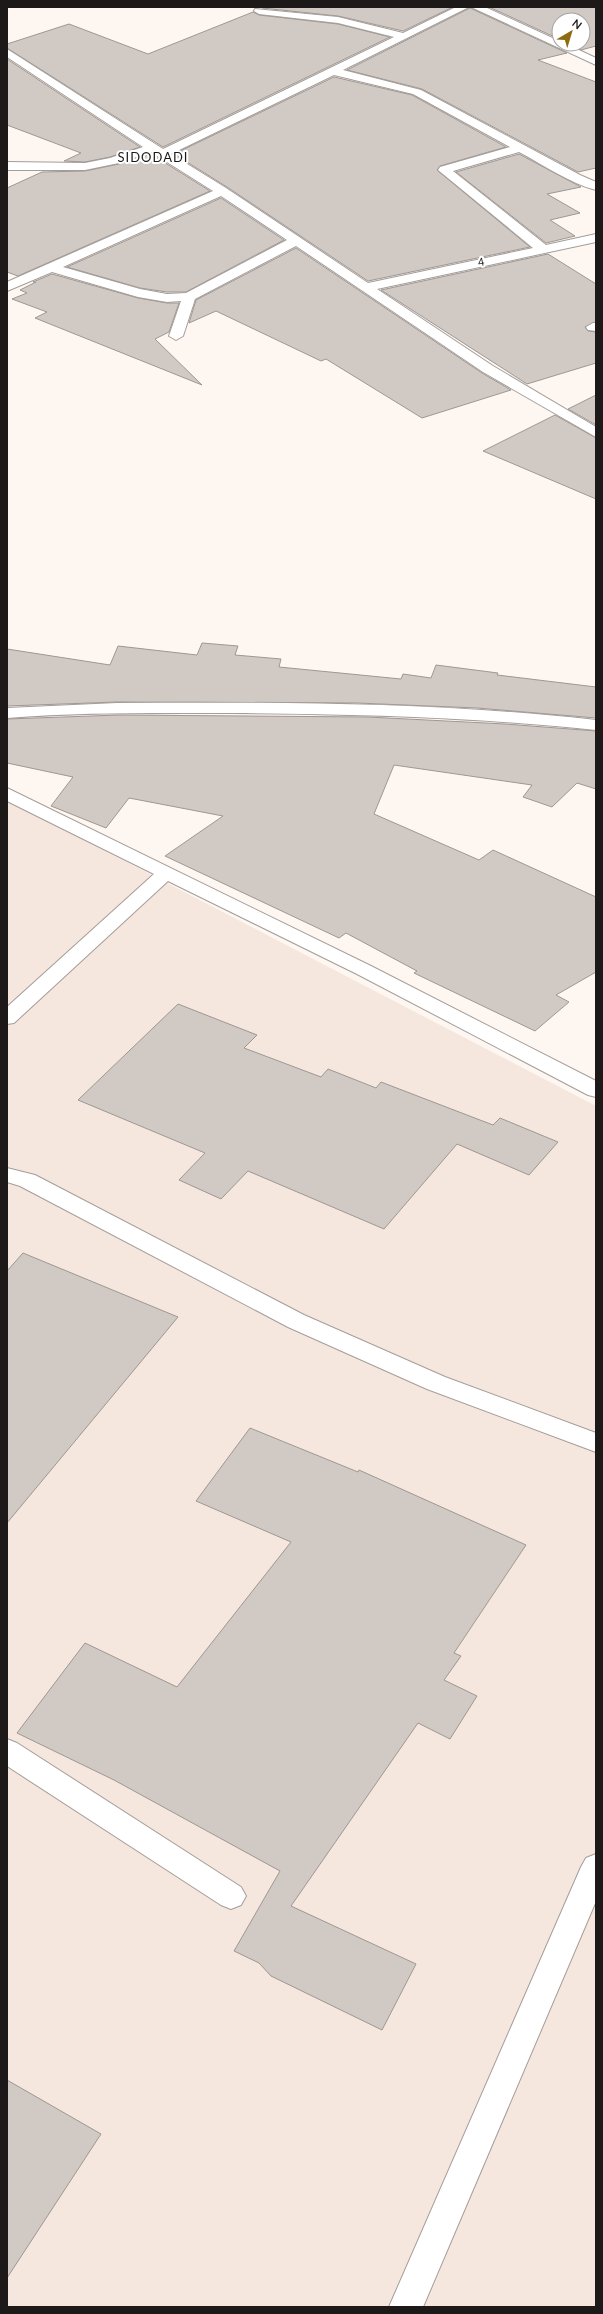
<svg xmlns="http://www.w3.org/2000/svg" width="603" height="2314" viewBox="0 0 603 2314" font-family="Lato,sans-serif">
  <style>
    .built { fill: #f6e7de }
    .building { fill: #d0c9c4; stroke: #9e9793 }
    .lines { fill: none; stroke-linecap: round; stroke-linejoin: round }
    .minor-casing { stroke: #a49d99; stroke-width: 2 }
    .minor { fill: #fff; fill-rule: evenodd }
    .labels { text-anchor: middle; stroke-width: 4; stroke-linejoin: round; paint-order: stroke }
    .far-street-label { font-size: 11px; fill: #1c1918; stroke: #fff }
    .far-quarter-label { font-size: 13px; letter-spacing: 1px; fill: #1c1918; stroke: #fff }
  </style>
  <rect width="100%" height="100%" fill="#fdf6f1"/>
  <!-- built -->
  <path class="built" d="M7 800 596 1106V2307H7Z"/>
  <!-- building -->
  <path class="building" d="M265 7H453L403 31 338 16 262 8Z
    M489 7H596V46L581 50 570 44H583V20H559V39Z
    M470 8 567 53 538 60 596 82V168L578 172 422 89 347 70Z
    M253 12 259 15 338 24 390 37 163 147 7 48V44L69 24 148 54Z
    M7 59 140 147 110 157 85 162 64 161 81 153 7 125Z
    M334 77 412 95 506 147 440 166 437 170 530 247 368 281 227 187 174 154Z
    M151 154 210 191 18 276 7 272V188L42 172 85 171 119 164Z
    M519 154 581 187 547 194 580 213 550 220 575 236 546 243 456 172Z
    M221 198 284 240 186 292H167L140 288 67 267Z
    M296 248 482 373 511 390 422 418 326 359 321 361 216 311 189 323 196 300Z
    M548 254 596 284V322L585 327 588 331 596 332V363L527 384 381 290Z
    M52 274 138 298 167 303H179L169 332 155 339 202 385 35 318 47 312 12 299 27 293 20 290 36 282H33Z
    M596 395V425L568 409Z
    M555 415 596 438V499L483 451Z
    M202 643 238 646 235 655 281 659 279 667 401 679 403 674 431 678 436 665 498 673 497 675 596 687V718L477 708 357 703 117 702 7 706V649L110 665 118 646 197 655Z
    M119 715 368 717 505 724 596 731V789L577 783 552 807 523 797 532 785 394 765 374 814 479 860 493 850 596 897V972L556 995 569 1002 535 1031 414 973 417 971 346 933 339 938 165 856 223 816 129 798 106 828 51 806 73 777 7 763V719Z
    M178 1004 257 1035 244 1048 321 1077 328 1069 376 1088 381 1082 493 1125 500 1118 558 1142 529 1175 457 1144 384 1229 248 1171 221 1199 179 1180 205 1153 78 1100Z
    M23 1253 178 1317 7 1523V1271Z
    M250 1428 358 1472 359 1470 526 1545 454 1653 461 1656 444 1680 477 1696 450 1739 418 1723 291 1906 416 1964 382 2030 271 1976 259 1963 234 1951 280 1871 114 1780 17 1733 85 1643 177 1687 291 1542 196 1501Z
    M7 2080 101 2134 7 2278Z"/>
  <g class="lines">
    <!-- minor casing -->
    <g class="minor-casing">
      <path id="minor" d="M456 7H469L343 70 421 90 580 175 596 182V190C569 183 544 165 519 152L453 171 546 245 596 234V242L377 289 493 366 596 427V437L483 372 296 246 195 299 183 336 176 340 169 336 181 301 167 302 138 297 52 272 7 291V282L213 191 151 152 119 163 85 170H7V162L85 163 110 158 143 147 7 57V49L163 149 394 37 338 23 259 14 254 11 255 9 338 17 403 33ZM334 75 413 94 510 147 440 167 438 170 533 248 368 283 226 188 171 154ZM221 196 287 240 186 293 167 294 140 289 63 267Z
        M471 7H485L559 41V44H566L596 58V65Z
        M593 323H596V331L588 330 586 327Z
        M117 703C277 702 437 702 596 720V730C474 717 353 714 231 713 156 713 81 712 7 718V708Z
        M7 788 371 966 596 1081V1097L588 1095 357 974 168 881 14 1023 7 1024V1007L154 874 7 801Z
        M7 1168 35 1175 304 1315 445 1377 596 1433V1452L427 1389 288 1327 20 1186 7 1182Z
        M7 1739 17 1743 241 1887 246 1896 241 1905 231 1909 221 1905 7 1766Z
        M596 1854V1901L423 2307H389L581 1867 586 1858Z"/>
    </g>
    <!-- minor -->
    <use href="#minor" class="minor"/>
  </g>
  <g class="labels">
    <!-- far-street labels -->
    <g class="far-street-label">
      <text transform="translate(481 262) rotate(-12)" y="4">4</text>
    </g>
    <!-- far-quarter labels -->
    <g class="far-quarter-label">
      <text x="153" y="162">SIDODADI</text>
    </g>
  </g>
  <!-- border -->
  <rect width="603" height="2314" fill="none" stroke="#1c1918" stroke-width="16"/>
  <!-- north arrow -->
  <g transform="translate(571 32) rotate(38)"><circle r="19" fill="#ffffff" stroke="#a4a3a3"/>
  <path d="M0-3L7 15L0 10L-7 15Z" fill="#8e6b0e"/>
  <text y="-6" font-size="11" font-weight="bold" text-anchor="middle" fill="#1c1918">N</text>
  </g>
</svg>
